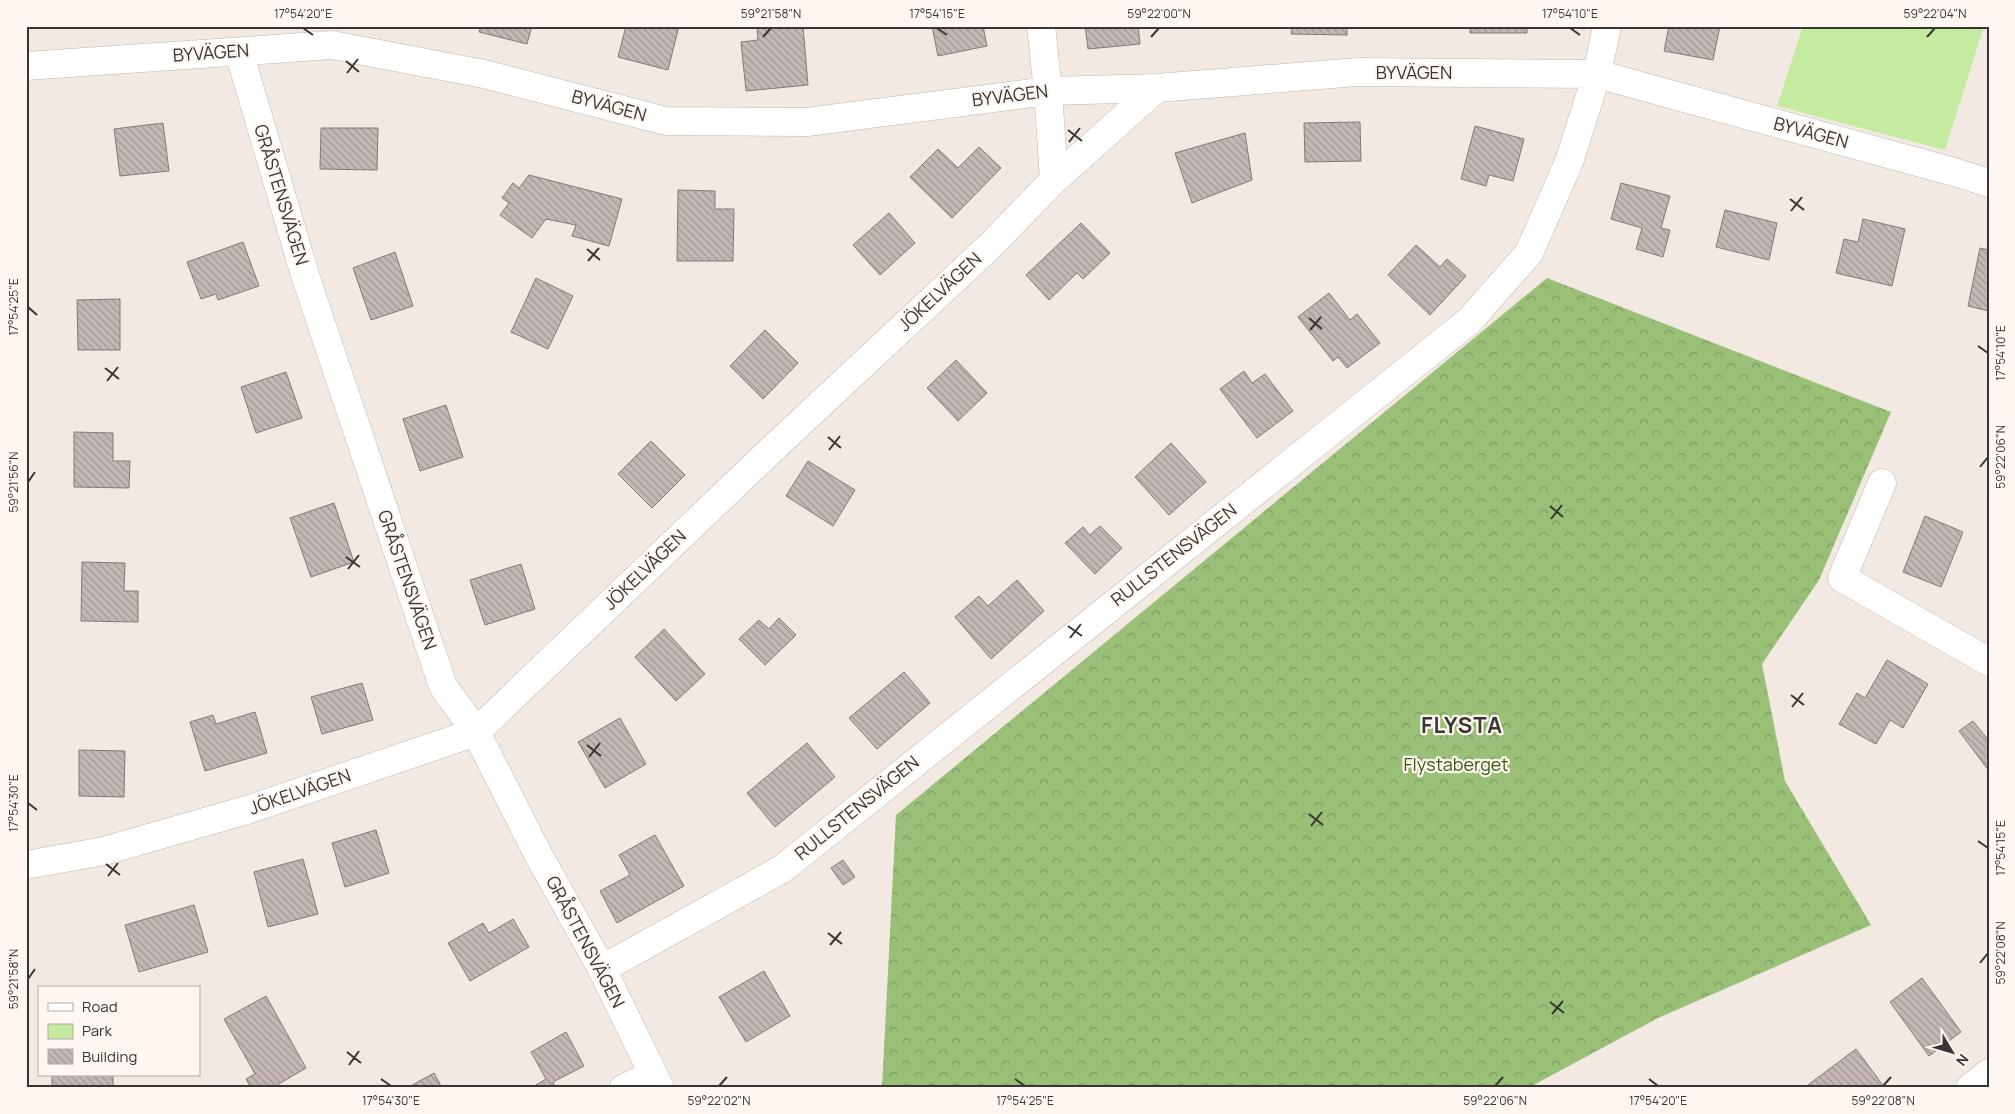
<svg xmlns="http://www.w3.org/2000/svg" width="2015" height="1114" viewBox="0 0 2015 1114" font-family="Manrope,sans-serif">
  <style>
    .green { fill: #c5eba1 }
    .forest { fill: url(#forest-crowns) }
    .building { fill: url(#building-back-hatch); stroke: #847976 }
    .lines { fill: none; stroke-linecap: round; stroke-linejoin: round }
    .minor-casing { stroke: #bfb7af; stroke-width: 29 }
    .minor { stroke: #fff; stroke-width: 28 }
    .ticks { fill: none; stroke: #383532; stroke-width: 2 }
    .labels { text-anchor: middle; stroke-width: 4.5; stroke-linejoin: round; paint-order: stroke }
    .street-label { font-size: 18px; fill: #383532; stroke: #fef7f1 }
    .park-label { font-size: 18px; fill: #395a0c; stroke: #fef7f1 }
    .district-label { font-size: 22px; font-weight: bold; letter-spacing: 1px; fill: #383532; stroke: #fef7f1 }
    .neatline { fill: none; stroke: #383532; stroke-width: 2 }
    .ticks-label { font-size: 12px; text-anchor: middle; fill: #383532 }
  </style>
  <defs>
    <pattern id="forest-crowns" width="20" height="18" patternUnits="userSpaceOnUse" patternTransform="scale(1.25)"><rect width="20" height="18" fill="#9abf77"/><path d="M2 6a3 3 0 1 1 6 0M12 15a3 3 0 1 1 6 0" fill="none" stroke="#7f9c62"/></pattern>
    <pattern id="building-back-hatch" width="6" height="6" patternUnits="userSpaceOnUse" patternTransform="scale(1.25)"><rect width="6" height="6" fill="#c4b8b5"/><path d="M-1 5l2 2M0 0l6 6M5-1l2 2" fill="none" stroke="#a09694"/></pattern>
  </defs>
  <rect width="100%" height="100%" fill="#f2eae2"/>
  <!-- green -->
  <path class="green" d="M1803 26H1984L1945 150 1777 106Z"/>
  <!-- forest -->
  <path class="forest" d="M1547 278 1891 412 1819 580 1762 664 1785 781 1871 925 1658 1018 1528 1088H882L896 815Z"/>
  <!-- building -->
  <path class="building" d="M481 26H532L527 44 479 32Z
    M626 26H679L668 70 618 57Z
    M757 26H803L808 85 746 91 741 42 758 40Z
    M932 26H983L987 46 938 56Z
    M1085 26H1138L1140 44 1088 49Z
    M1292 26H1347V35L1291 34Z
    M1470 26H1527V33H1470Z
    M1669 26H1720L1713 60 1664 51Z
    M1360 122 1361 161 1305 162 1304 123Z
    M163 123 169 171 120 176 114 129Z
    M1475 126 1524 139 1513 181 1489 175 1486 186 1461 179Z
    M321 128H378L377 170 320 169Z
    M1245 133 1252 180 1192 203 1175 153Z
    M979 147 1001 168 952 218 910 177 938 149 958 168Z
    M529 175 622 199 609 246 572 236 576 225 546 219 532 238 500 215 509 203 502 198 513 183 519 188Z
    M1621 183 1670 196 1661 228 1670 230 1663 257 1636 249 1642 228 1611 219Z
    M678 190 715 191V209H734L733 261H677Z
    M1725 210 1777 223 1769 260 1716 247Z
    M889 213 915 243 880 275 853 245Z
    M1863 219 1905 229 1892 286 1836 273 1844 239 1858 242Z
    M1081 223 1110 253 1083 279 1077 273 1049 300 1026 275Z
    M243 242 259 286 218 300 216 294 201 299 187 262Z
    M1416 245 1440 267 1447 259 1466 276 1430 315 1388 275Z
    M1980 248 1989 250V311L1968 306Z
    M395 252 413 306 371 320 353 268Z
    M536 278 573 296 548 349 511 332Z
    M1329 293 1350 320 1357 314 1380 343 1347 368 1338 357 1333 361 1298 317Z
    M120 299V350H78L77 300Z
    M765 330 798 363 763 399 730 366Z
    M956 360 987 393 958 421 927 388Z
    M1244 371 1252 383 1265 374 1293 411 1257 438 1220 389Z
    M286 372 302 418 256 433 241 387Z
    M446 405 463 457 420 471 403 419Z
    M74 432 113 433V461H130L129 488 74 487Z
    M651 441 685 475 652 508 618 474Z
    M1171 443 1206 482 1169 515 1135 477Z
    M808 461 855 490 833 526 786 496Z
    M334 503 354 562 311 577 290 518Z
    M1925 516 1963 532 1941 587 1903 572Z
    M1100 526 1122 548 1095 574 1065 543 1083 527 1090 535Z
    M82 562 125 563 124 591H138V622L81 621Z
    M521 564 535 609 485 625 470 580Z
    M1017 580 1044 611 991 659 955 617 979 596 988 606Z
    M779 618 796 635 765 665 739 639 759 620 769 629Z
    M664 629 705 674 676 701 635 657Z
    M1887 660 1928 684 1903 728 1890 720 1876 744 1839 724 1857 693 1865 698Z
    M904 672 930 703 877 749 849 718Z
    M362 683 373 720 322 734 311 697Z
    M255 712 267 753 205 771 190 722 213 715 216 724Z
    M620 718 646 764 605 788 578 742Z
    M1973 721 1989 741V771L1959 731Z
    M807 743 835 777 775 827 747 793Z
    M79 750 125 751 124 797 79 796Z
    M376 830 389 873 345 887 332 843Z
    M655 835 684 886 617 923 600 891 630 875 619 855Z
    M303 859 318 914 268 927 254 872Z
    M843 860 855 877 843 885 831 868Z
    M194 905 208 952 139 972 125 925Z
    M513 919 529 947 470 981 448 943 483 923 489 933Z
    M764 971 790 1016 746 1042 719 997Z
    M1922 978 1961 1032 1929 1056 1890 1002Z
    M266 996 306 1068 272 1088H251L246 1079 255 1074 224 1019Z
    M566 1032 584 1066 553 1082 556 1088H535L534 1086 546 1079 531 1052Z
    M1856 1049 1885 1088H1804Z
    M434 1073 442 1088H407Z
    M52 1075H113V1088H52Z"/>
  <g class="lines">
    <!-- minor casing -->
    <g class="minor-casing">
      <path id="minor" d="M1041 26 1048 91 1054 180
        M239 52 305 275 443 686 476 732 539 856 602 969 660 1088
        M26 66 332 45 484 74 666 121 807 122 1048 91 1157 88 1358 72 1597 74 1954 172 1989 183
        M1882 483 1842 578 1989 662
        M26 865 104 851 250 809 476 732 767 454 991 245 1054 180 1157 88
        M602 969 782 869 1469 321 1529 253 1569 162 1597 74 1607 26
        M624 1088 653 1075
        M1970 1088 1989 1073"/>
    </g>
    <!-- minor -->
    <use href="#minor" class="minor"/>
  </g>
  <!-- ticks -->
  <path class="ticks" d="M303 28 313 35M937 28 947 35M1570 28 1580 35M763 37 771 28M1151 37 1159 28M1927 37 1935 28M346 61 359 72M347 73 358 59M1068 130 1082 141M1069 142 1080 128M1790 199 1804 210M1791 211 1802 197M587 249 600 260M588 261 599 248M28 307 37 315M1309 318 1322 329M1310 330 1321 317M1978 346 1988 353M105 368 119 379M107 381 118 367M828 437 841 448M829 450 840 436M1980 467 1988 457M28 482 35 472M1550 506 1563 517M1551 519 1562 505M346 557 360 567M348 569 359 555M1068 626 1082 636M1070 638 1081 624M1791 695 1804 705M1792 707 1803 693M587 745 601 756M589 757 600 743M28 803 37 810M1309 814 1323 825M1311 826 1322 812M1978 841 1988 848M106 864 120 875M108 876 118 863M828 933 842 944M830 945 841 932M1980 963 1988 953M28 979 35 969M1550 1002 1564 1013M1552 1014 1563 1001M347 1052 361 1063M349 1065 359 1051M381 1079 391 1086M1015 1079 1025 1086M1649 1079 1658 1086M719 1086 727 1077M1495 1086 1503 1077M1883 1086 1891 1077"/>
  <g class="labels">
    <!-- street labels -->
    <g class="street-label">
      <text transform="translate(211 53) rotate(-4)" y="6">BYVÄGEN</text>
      <text x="1414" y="79">BYVÄGEN</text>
      <text transform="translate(1010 96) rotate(-7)" y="6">BYVÄGEN</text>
      <text transform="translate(609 106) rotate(15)" y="6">BYVÄGEN</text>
      <text transform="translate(1811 133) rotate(15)" y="6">BYVÄGEN</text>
      <text transform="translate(281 195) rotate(73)" y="6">GRÅSTENSVÄGEN</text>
      <text transform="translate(940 292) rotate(-43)" y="6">JÖKELVÄGEN</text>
      <text transform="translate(1174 555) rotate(-38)" y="6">RULLSTENSVÄGEN</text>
      <text transform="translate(645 570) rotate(-44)" y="6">JÖKELVÄGEN</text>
      <text transform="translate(407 580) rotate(71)" y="6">GRÅSTENSVÄGEN</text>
      <text transform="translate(300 792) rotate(-19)" y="6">JÖKELVÄGEN</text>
      <text transform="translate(857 808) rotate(-39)" y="6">RULLSTENSVÄGEN</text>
      <text transform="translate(585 942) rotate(62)" y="6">GRÅSTENSVÄGEN</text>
    </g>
    <!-- park labels -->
    <g class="park-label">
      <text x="1456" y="771">Flystaberget</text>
    </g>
    <!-- district labels -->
    <g class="district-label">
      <text x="1462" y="733">FLYSTA</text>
    </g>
  </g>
  <!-- border -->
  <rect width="2015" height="1114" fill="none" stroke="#fef7f1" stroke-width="55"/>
  <!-- legend -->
  <rect x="38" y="986" width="162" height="90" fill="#fef7f1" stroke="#afa9a5"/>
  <rect x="48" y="1003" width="25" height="8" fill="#ffffff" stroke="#afa9a5"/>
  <text x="82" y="1012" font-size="15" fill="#383532">Road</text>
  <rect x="48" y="1024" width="25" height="15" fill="#c5eba1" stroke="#afa9a5"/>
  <text x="82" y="1036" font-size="15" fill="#383532">Park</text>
  <rect x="48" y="1049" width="25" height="15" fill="url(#building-back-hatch)" stroke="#afa9a5"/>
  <text x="82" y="1062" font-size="15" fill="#383532">Building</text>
  <!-- north arrow -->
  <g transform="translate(1952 1052) rotate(128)" stroke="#fef7f1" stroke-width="4" paint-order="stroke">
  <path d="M0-4L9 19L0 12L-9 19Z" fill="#383532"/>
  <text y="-8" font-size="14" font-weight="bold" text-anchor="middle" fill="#383532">N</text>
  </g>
  <rect x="28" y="28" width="1960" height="1058" class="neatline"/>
  <g class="ticks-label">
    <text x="303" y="18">17°54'20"E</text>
    <text x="771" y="18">59°21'58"N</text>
    <text x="937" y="18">17°54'15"E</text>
    <text x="1159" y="18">59°22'00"N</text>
    <text x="1570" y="18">17°54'10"E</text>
    <text x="1935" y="18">59°22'04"N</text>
    <text transform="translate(14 307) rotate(-90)" y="4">17°54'25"E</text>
    <text transform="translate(2001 353) rotate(-90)" y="4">17°54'10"E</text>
    <text transform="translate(2001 457) rotate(-90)" y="4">59°22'06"N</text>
    <text transform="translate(14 482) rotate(-90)" y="4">59°21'56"N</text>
    <text transform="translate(14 803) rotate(-90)" y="4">17°54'30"E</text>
    <text transform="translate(2001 848) rotate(-90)" y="4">17°54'15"E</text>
    <text transform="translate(2001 953) rotate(-90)" y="4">59°22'08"N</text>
    <text transform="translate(14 979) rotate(-90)" y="4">59°21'58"N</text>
    <text x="391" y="1105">17°54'30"E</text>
    <text x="719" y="1105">59°22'02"N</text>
    <text x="1025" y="1105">17°54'25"E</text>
    <text x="1495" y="1105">59°22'06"N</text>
    <text x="1658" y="1105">17°54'20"E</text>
    <text x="1883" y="1105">59°22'08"N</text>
  </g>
</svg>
